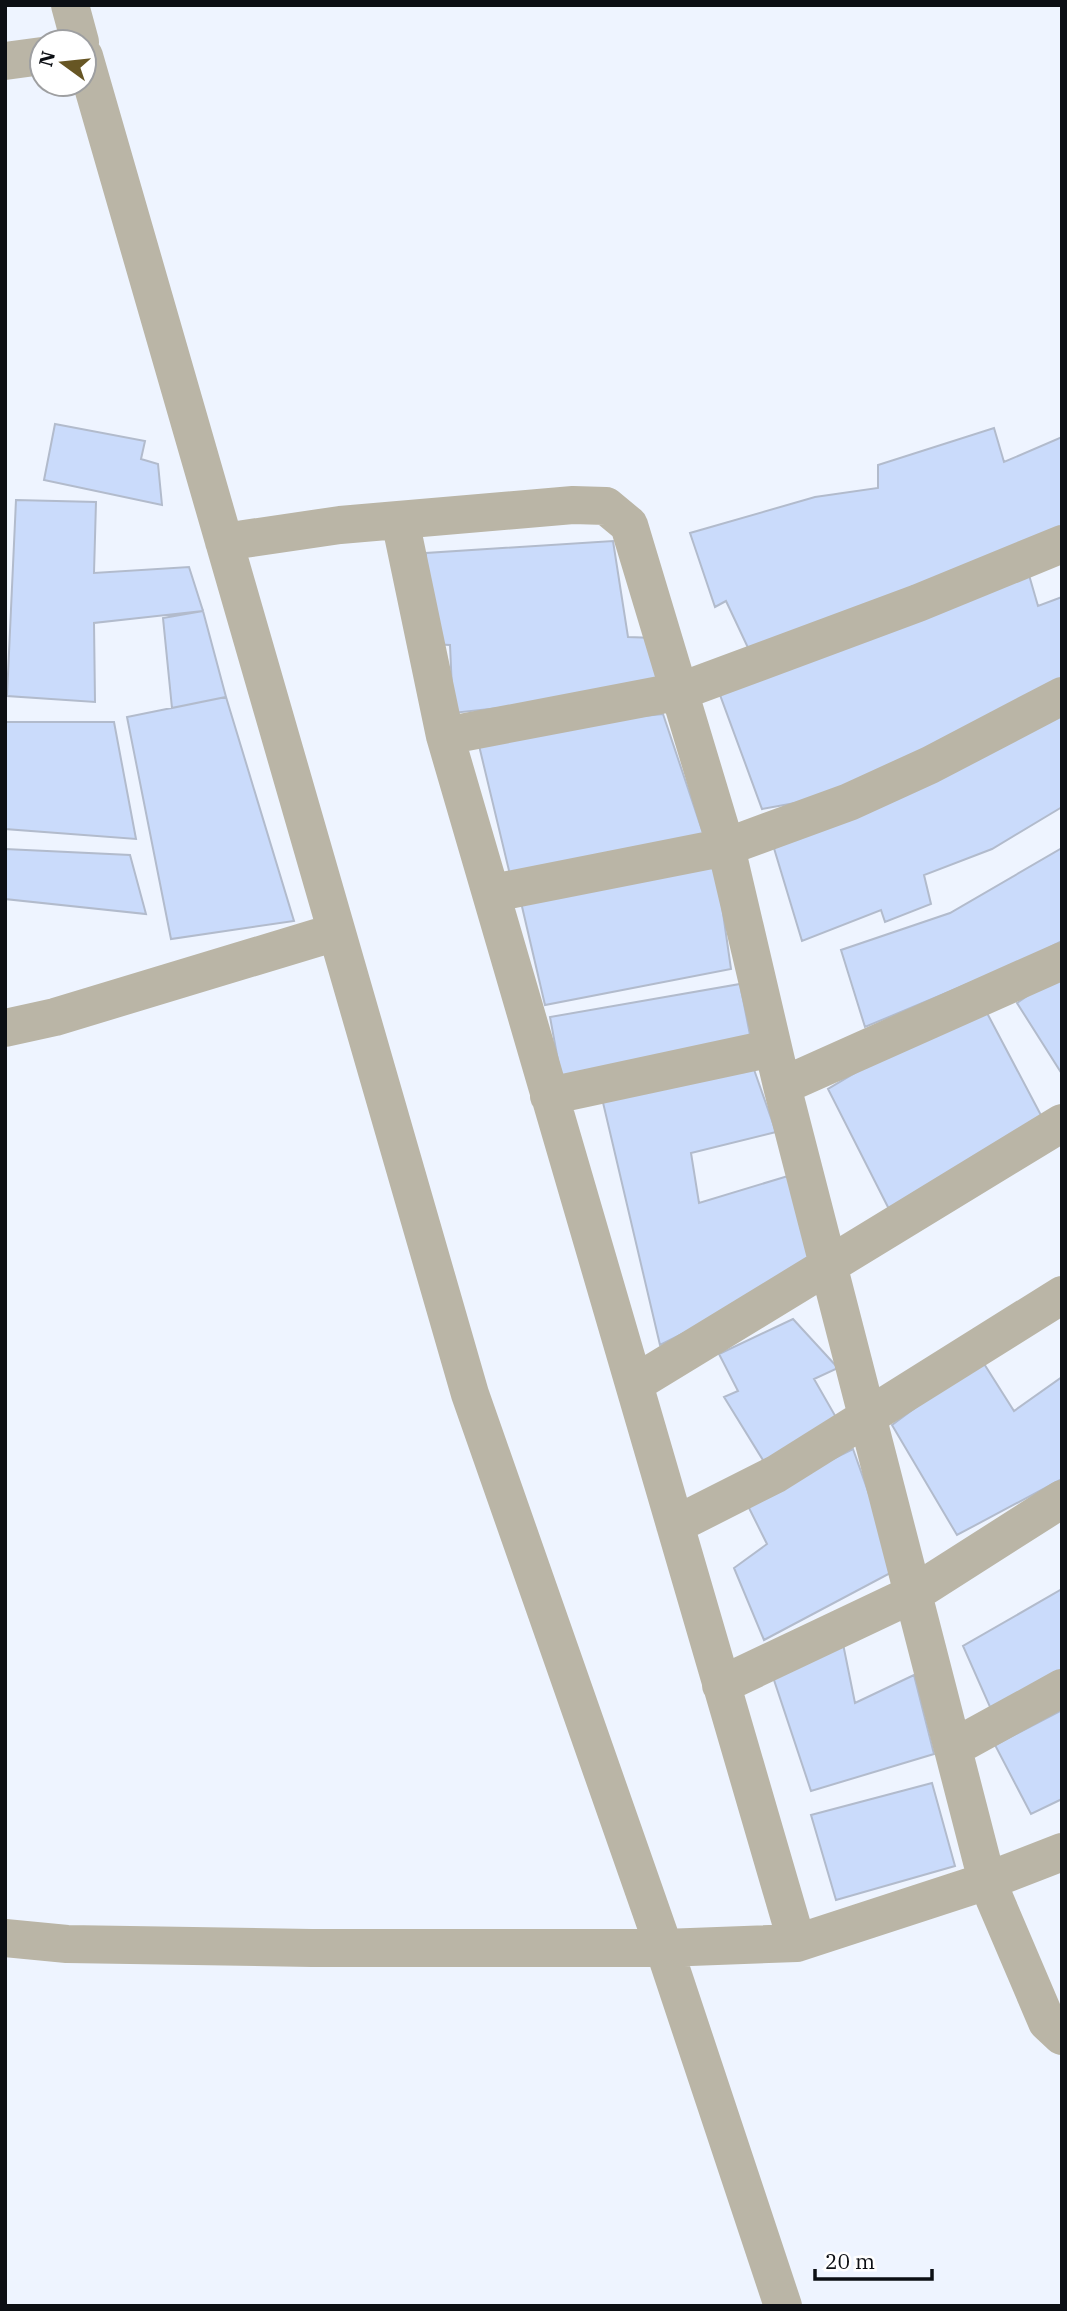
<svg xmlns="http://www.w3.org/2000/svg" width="1067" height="2311" viewBox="0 0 1067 2311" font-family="'IBM Plex Serif',serif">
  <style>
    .building { fill: #cadbfb; stroke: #b2bbcc; stroke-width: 2 }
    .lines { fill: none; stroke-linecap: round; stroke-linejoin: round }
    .minor { stroke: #bab5a6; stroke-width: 38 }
  </style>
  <rect width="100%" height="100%" fill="#eef4ff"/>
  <!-- building -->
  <path class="building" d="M55 424 145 441 141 459 158 464 162 505 44 480Z
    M994 428 1004 462 1062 437V528L750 652 726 601 715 607 690 533 815 497 878 488V465Z
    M16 500 96 502 94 573 189 567 203 611 94 623 95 702 7 696Z
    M613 541 628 637 655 638 661 690 453 713 450 645 427 644 426 553Z
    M1029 575 1038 606 1062 597V678L866 790 762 809 716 684Z
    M203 611 226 697 172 708 163 618Z
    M226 697 294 921 171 939 127 717Z
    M1062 709V807L992 849 924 875 931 904 885 922 881 910 802 941 770 835Z
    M663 714 707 845 511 879 476 733Z
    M5 722H114L136 839 5 829Z
    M1062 848V941L1032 957 865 1027 841 950 950 913Z
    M5 849 130 855 146 914 5 899Z
    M716 864 731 969 545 1005 520 898Z
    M1062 972V1074L1017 1003Z
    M740 984 752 1045 561 1077 550 1017Z
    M987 1013 1044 1121 892 1215 828 1089 882 1057Z
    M751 1061 776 1132 691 1153 699 1203 788 1176 822 1264 660 1345 601 1094Z
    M793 1319 838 1368 814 1379 841 1426 766 1465 724 1397 738 1391 719 1354Z
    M981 1359 1014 1411 1062 1377V1479L957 1535 892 1425Z
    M853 1449 896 1570 764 1640 734 1568 767 1544 746 1502Z
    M1062 1589V1681L994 1716 963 1646Z
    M841 1634 855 1703 914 1675 934 1754 811 1791 769 1665Z
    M1062 1710V1799L1031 1814 995 1745Z
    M932 1783 955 1866 836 1900 811 1815Z"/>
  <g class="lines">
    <!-- minor -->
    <path class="minor" d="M70 5 80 42
      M84 56 470 1394 664 1948 783 2306
      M5 61 42 56
      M400 520 445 736 797 1943
      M224 542 340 525 573 505 606 506 629 525 726 847 782 1086 987 1881 1047 2022 1062 2036
      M445 736 681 691 918 603 1062 544
      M493 893 726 847 849 802 930 765 1062 696
      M5 1028 55 1017 336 932
      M782 1086 1062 961
      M549 1096 773 1048
      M634 1384 1062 1123
      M675 1525 776 1474 1062 1295
      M721 1685 913 1594 1062 1499
      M953 1748 1062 1688
      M5 1938 67 1944 312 1948H664L797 1943 987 1881 1062 1852"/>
  </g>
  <!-- border -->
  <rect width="1067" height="2311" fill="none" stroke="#0c0f14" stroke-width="14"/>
  <!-- north arrow -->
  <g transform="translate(63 63) rotate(285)"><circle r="33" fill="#ffffff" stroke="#9e9fa1" stroke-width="2"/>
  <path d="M0-5L12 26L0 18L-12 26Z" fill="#675624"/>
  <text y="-10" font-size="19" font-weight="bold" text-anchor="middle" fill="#0c0f14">N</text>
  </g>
  <!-- scale -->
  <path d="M815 2269v10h117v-10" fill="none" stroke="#0c0f14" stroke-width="3.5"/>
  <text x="825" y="2269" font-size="21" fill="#0c0f14" stroke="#ffffff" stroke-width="5" paint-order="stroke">20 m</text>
</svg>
